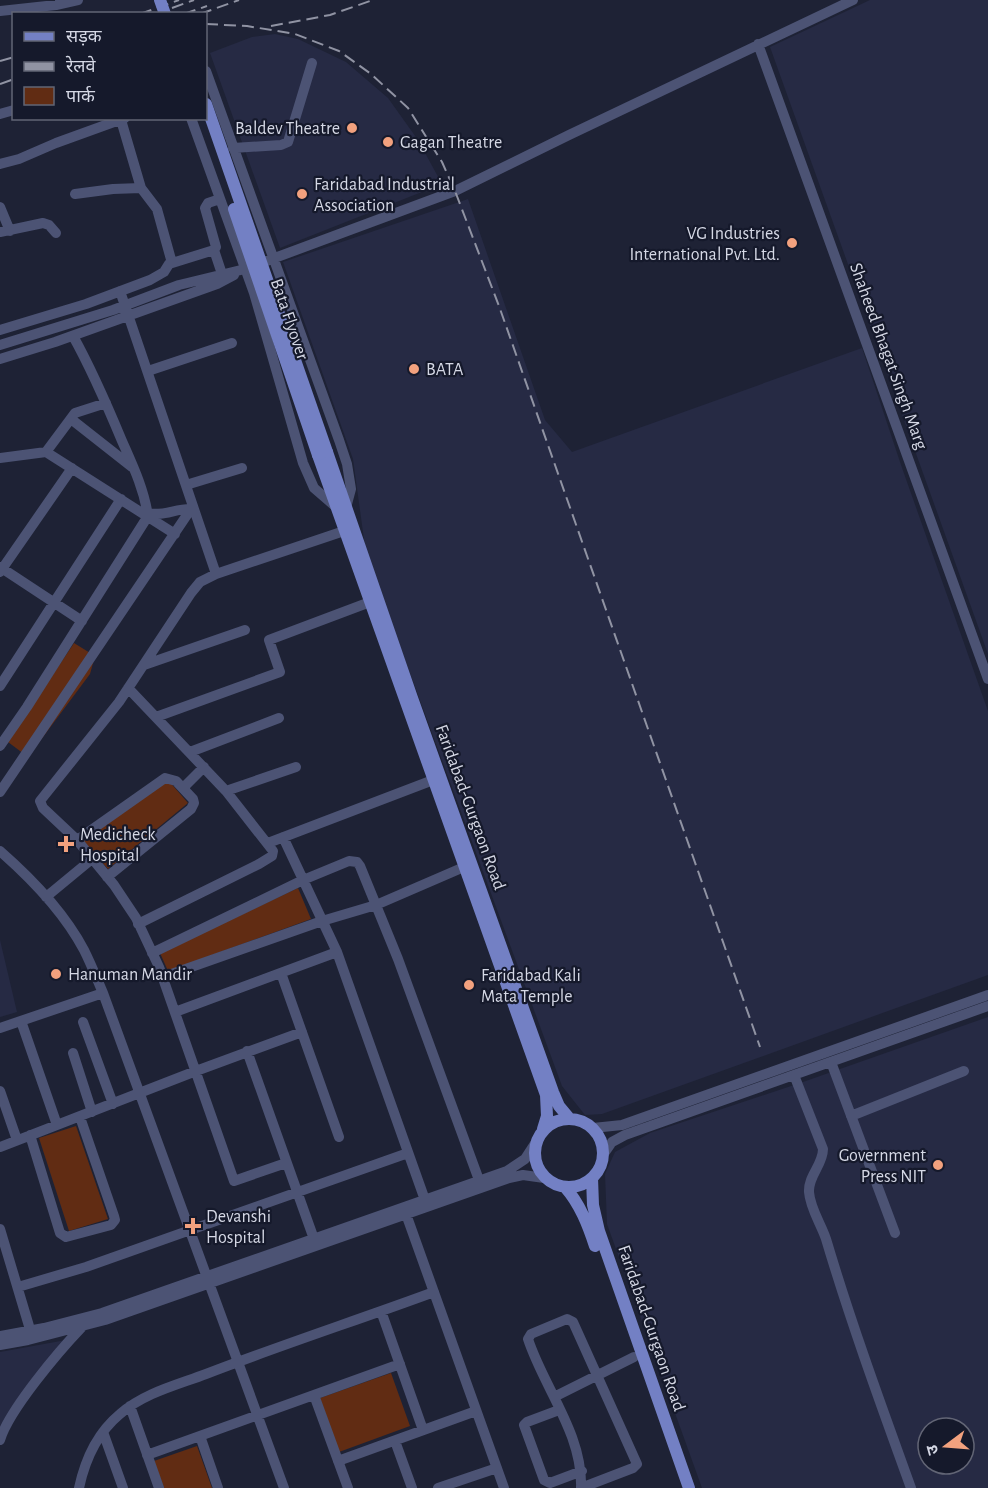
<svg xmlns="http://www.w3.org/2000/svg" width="988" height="1488" viewBox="0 0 988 1488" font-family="'Alegreya Sans','Noto Sans Devanagari',sans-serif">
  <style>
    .built { fill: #262a44; fill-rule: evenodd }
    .green { fill: #612c13 }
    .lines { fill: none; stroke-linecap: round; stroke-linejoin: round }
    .minor { stroke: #4c5374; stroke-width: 10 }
    .major { stroke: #7380c4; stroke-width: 12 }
    .rail { stroke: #9093a3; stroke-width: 2; stroke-dasharray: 12 6; stroke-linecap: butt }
    .major-bridge { stroke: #7380c4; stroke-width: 12 }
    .poi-dot { fill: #f2a17e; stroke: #15192b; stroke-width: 2 }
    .labels { text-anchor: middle; stroke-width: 4.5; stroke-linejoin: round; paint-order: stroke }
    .poi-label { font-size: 18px; fill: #d5d8e5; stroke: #15192b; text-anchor: start }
    .street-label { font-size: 18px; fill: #d5d8e5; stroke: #15192b }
  </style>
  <rect width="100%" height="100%" fill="#1e2235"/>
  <!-- built -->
  <path class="built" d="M870 0H988V654L770 47Z
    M275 34 298 39 346 62 388 98 418 140 442 184 280 248 210 53 252 37Z
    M468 199 545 420 572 452 862 348 901 465 988 711V975L602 1114 585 1115 562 1086 366 554 353 459 283 262Z
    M0 940 17 1012 0 1017Z
    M988 1017V1488H702L607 1224 605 1174 615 1152 650 1133 803 1082ZM928 1428H964V1464H928Z
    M66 1340 0 1429V1352Z"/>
  <!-- green -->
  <path class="green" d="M74 643 95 656 90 674 28 757 8 742Z
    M168 780 188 803 108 869 83 841Z
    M298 888 311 919 168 971 160 953Z
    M76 1126 108 1219 69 1231 39 1138Z
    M391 1373 410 1426 339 1452 320 1398Z
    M197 1446 212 1488H164L154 1461Z"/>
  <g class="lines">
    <!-- minor -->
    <path class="minor" d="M0 11 56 5 78 0
      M758 44 988 679
      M206 71 339 440 347 464 351 489 347 504
      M0 114 14 110
      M191 118 254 293 303 463 314 488 336 507
      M121 120 141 188 157 209 172 263
      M233 148 281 145 288 142 312 63
      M0 164 19 159 56 143 125 118
      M75 194 113 189 141 188
      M0 207 10 231
      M0 232 43 223 49 225 56 233
      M214 250 222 274
      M120 291 216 574
      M0 330 86 304 150 280 164 272 169 264 214 250 216 247 205 208 208 203 220 199
      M0 345 113 310 179 285 245 269 455 191 569 135 853 0
      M0 359 55 342 217 284 234 275
      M148 371 232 343
      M71 419 132 467
      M46 452 75 413 106 403
      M0 458 46 452 175 534
      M186 485 242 468
      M147 513C163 517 176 508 192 509
      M0 567 82 621
      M0 572 72 468
      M144 665 245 630
      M0 686 121 499
      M128 688 226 791 273 851 272 856 259 864 138 924
      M156 717 280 672 269 640 370 602
      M0 746 27 707 148 516C144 489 133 466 122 441 107 405 92 370 73 336
      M190 752 279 718
      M183 788 204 767
      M226 791 296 767
      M0 792 193 506
      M283 837 337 952 425 1200
      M77 840 165 778 176 781 193 799 194 803 191 809 107 877
      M268 843 441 777
      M0 851C32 879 64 912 84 950 91 964 97 979 103 993L284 1488
      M46 897 92 859
      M152 953 303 880 349 861 357 862 360 866 398 959 479 1180
      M281 973 339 1137
      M163 977 322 921 376 905 464 867
      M175 1012 337 952
      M21 1021 57 1125
      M83 1022 113 1104
      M0 1028 103 993
      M247 1051 314 1239
      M73 1053 92 1112
      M831 1062 895 1233
      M794 1075 823 1149C823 1165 808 1176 809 1192 810 1208 821 1224 826 1239 851 1323 881 1405 911 1488
      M0 1091 17 1140
      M851 1116 964 1071
      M593 1128 622 1125 988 995
      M30 1135 60 1233 66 1237 111 1225 115 1220 114 1216 80 1117
      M0 1147 196 1071 302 1032
      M603 1155 612 1142 625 1135 988 1006
      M286 1163 234 1181 159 967 136 918 114 885 77 840 43 808 40 801 119 702 191 593 200 582 216 574 353 528
      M406 1214 504 1488
      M0 1229 32 1336
      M18 1287 86 1267 408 1153
      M381 1311 423 1430
      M0 1336 44 1328 102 1313 507 1171 525 1159 536 1142
      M0 1345 28 1340 105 1320 509 1178 523 1175 544 1178
      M314 1395 348 1488
      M554 1397 634 1357
      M130 1406 159 1488
      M559 1410 527 1422 524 1425 544 1480 550 1483 582 1471
      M103 1432 123 1488
      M200 1436 218 1488
      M0 1440C9 1410 59 1351 82 1327
      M395 1441 412 1488
      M147 1455 400 1364
      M338 1461 476 1411
      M79 1488C85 1460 97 1433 120 1414 144 1393 177 1385 206 1374 281 1345 358 1320 434 1292
      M438 1488 497 1468
      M581 1488 633 1468 637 1464 573 1322 567 1319 531 1334 528 1339C544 1388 583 1434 581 1488"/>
    <!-- major -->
    <path class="major" d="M327 452 412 698 553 1092 559 1106 569 1118
      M318 455 546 1095 547 1116 543 1129
      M535 1153a34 34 0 1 1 68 0a34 34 0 1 1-68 0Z
      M592 1178 593 1205 599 1231 689 1488
      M565 1187C580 1204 588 1225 595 1246"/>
    <!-- rail -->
    <path class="rail" d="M172 8 194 0
      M140 14 179 0
      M184 14 207 6
      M200 14 239 0
      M206 24 247 26 295 34 339 51 371 74 408 108 442 162 455 191 499 306 760 1047
      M271 26 330 15 373 0
      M0 61 14 57
      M0 84 14 79"/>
    <!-- major-bridge -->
    <path class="major-bridge" d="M160 0 165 14
      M206 104 327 452
      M234 209 318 455"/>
  </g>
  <!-- markers -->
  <g class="poi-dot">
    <circle cx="352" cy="128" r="6"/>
    <circle cx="388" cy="142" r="6"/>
    <circle cx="302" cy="194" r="6"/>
    <circle cx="792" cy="243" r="6"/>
    <circle cx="414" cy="369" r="6"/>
    <path d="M63 835h6v6h6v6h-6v6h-6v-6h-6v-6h6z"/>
    <circle cx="56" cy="974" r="6"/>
    <circle cx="469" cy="985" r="6"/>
    <circle cx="938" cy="1165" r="6"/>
    <path d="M190 1217h6v6h6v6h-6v6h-6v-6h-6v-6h6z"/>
  </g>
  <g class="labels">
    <!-- poi labels -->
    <g class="poi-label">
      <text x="340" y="134" text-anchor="end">Baldev Theatre</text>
      <text x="400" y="148">Gagan Theatre</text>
      <text x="314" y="190">Faridabad Industrial<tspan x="314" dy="21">Association</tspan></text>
      <text x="780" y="239" text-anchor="end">VG Industries<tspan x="780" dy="21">International Pvt. Ltd.</tspan></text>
      <text x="426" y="375">BATA</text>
      <text x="80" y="840">Medicheck<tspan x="80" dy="21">Hospital</tspan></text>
      <text x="68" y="980">Hanuman Mandir</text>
      <text x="481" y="981">Faridabad Kali<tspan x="481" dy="21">Mata Temple</tspan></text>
      <text x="926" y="1161" text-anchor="end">Government<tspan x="926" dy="21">Press NIT</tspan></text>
      <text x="206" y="1222">Devanshi<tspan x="206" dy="21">Hospital</tspan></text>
    </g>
    <!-- street labels -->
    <g class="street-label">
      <text transform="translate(290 319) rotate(71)" y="6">Bata Flyover</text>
      <text transform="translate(889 356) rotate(70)" y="6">Shaheed Bhagat Singh Marg</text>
      <text transform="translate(471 807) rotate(70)" y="6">Faridabad-Gurgaon Road</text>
      <text transform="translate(652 1328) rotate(71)" y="6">Faridabad-Gurgaon Road</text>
    </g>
  </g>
  <!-- legend -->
  <rect x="12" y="12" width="195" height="108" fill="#15192b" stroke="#626575" stroke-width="1.5"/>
  <rect x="24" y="32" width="30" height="9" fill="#7380c4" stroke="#626575" stroke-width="1.5"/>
  <text x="66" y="42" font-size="18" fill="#d5d8e5">सड़क</text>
  <rect x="24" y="62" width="30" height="9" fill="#9093a3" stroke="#626575" stroke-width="1.5"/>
  <text x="66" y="72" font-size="18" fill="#d5d8e5">रेलवे</text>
  <rect x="24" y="87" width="30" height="18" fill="#612c13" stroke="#626575" stroke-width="1.5"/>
  <text x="66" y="102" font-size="18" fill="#d5d8e5">पार्क</text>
  <!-- north arrow -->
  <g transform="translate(946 1446) rotate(254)"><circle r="28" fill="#15192b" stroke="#626575" stroke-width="1.5"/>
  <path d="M0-4.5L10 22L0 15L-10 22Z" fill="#f2a17e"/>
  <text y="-9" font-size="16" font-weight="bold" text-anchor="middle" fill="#d5d8e5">उ</text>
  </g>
</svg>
